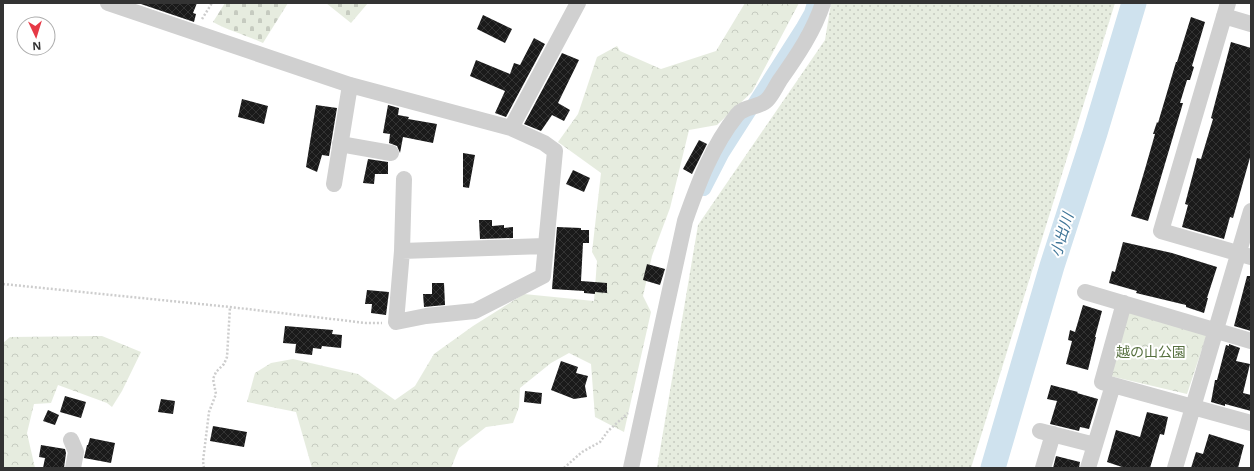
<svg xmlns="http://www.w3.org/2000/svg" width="1254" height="471" viewBox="0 0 1254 471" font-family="'Open Sans','Noto Sans JP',sans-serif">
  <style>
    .grass { fill: url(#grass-dots) }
    .forest { fill: url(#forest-crowns) }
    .cemetery { fill: url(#cemetery-stones) }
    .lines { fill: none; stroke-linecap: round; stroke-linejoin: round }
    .canal { stroke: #cfe2ee; stroke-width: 14 }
    .river { stroke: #cfe2ee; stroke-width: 25 }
    .building { fill: url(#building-cross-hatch) }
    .path { stroke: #cdcdcd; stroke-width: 2.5; stroke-dasharray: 2 2; stroke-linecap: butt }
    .minor { stroke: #d0d0d0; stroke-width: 16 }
    .labels { text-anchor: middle; stroke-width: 4; stroke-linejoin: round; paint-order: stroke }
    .park-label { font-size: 14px; fill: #56703f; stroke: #fff }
    .water-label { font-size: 15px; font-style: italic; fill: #3f7597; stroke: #fff }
  </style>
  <defs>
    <pattern id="grass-dots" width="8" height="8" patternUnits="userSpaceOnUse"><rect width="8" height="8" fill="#e6ecdf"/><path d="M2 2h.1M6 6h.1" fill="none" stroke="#c6cbc0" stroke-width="1.8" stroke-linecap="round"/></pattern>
    <pattern id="forest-crowns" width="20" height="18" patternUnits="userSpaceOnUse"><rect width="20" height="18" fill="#e6ecdf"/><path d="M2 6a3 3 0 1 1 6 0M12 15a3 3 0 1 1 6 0" fill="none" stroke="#c6cbc0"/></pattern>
    <pattern id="cemetery-stones" width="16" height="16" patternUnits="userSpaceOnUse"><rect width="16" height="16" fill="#e6ecdf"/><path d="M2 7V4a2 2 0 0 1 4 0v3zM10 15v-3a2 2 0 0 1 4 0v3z" fill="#c6cbc0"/></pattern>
    <pattern id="building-cross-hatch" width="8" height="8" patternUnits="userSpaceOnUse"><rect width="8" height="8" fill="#1a1a1a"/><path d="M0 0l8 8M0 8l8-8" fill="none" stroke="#333"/></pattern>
  </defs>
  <rect width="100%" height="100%" fill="#fff"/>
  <!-- grass -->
  <path class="grass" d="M831 3H1115L971 468H657L698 225 825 40Z"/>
  <!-- forest -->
  <path class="forest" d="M745 3H799L752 92 717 125 689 130 670 208 652 256 643 296 651 312 624 432 595 417 591 364 569 353 551 363 520 388 519 407 513 423 486 427 459 448 451 468H312L296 412 247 402 255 373 271 363 293 359 358 374 395 400 415 386 434 354 473 326 524 294 594 301 597 261 592 252 601 173 558 142 578 114 597 57 617 46 620 51 661 69 716 51Z
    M1128 312 1207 334 1187 394 1110 376Z
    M102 336 141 352 122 391 112 407 107 403 58 385 51 403 34 404 27 433 35 468H3V343L10 337Z"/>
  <!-- cemetery -->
  <path class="cemetery" d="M225 3H288L263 43C246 35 229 31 213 22Z
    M326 3H368L351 23Z"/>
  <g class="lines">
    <!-- canal -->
    <path class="canal" d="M704 189 722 154 803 27 811 13 814 3"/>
    <!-- river -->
    <path class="river" d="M993 468 1052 266 1095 133 1134 3"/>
  </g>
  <!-- building -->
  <path class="building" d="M138 3H197L193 13 196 14 194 22Z
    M483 15 512 29 505 43 477 29Z
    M1191 17 1205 22 1192 66 1194 67 1190 80H1187L1180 103H1183L1148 221 1131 216 1145 169 1155 134H1153L1157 122 1158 123 1176 62H1177Z
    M534 38 545 44 506 117 495 113 505 91 470 76 476 60 510 74 514 63 520 65Z
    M1231 42 1251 48V154L1233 218 1230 217 1224 239 1182 227 1188 205 1185 204 1194 170 1197 158 1201 159 1213 119 1211 118Z
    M562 53 579 60 558 103 570 110 564 121 552 115 541 131 524 124Z
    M242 99 268 106 264 124 238 117Z
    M316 105 337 108 329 156 322 155 317 172 306 167Z
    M388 105 399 108 398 115 409 117 408 119 437 124 433 143 403 137 400 153 397 146 389 143 390 134 383 133Z
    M699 140 707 144 692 174 683 169Z
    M463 153 475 155 469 188 463 187Z
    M368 159 388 162V174H375L374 184 363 183Z
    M573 170 590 178 584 192 566 184Z
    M479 220H492V226L504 225V228L513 227V238L480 239Z
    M557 227 581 228V230H589V243H583L581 281 607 283V293L595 292V294L584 293V291L552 289Z
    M1123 242 1172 253 1217 267 1207 298H1208L1204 313 1186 307V305L1136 293 1137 291 1109 283 1112 271 1115 272Z
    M647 264 665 269 660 285 643 280Z
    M1247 276H1251V331L1234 326Z
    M432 283H444L445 305 424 307 423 294H432Z
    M367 290 389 292 386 315 371 313 372 304H365Z
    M1083 305 1102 311 1095 337H1096L1088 370 1066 364 1072 341 1068 340 1070 330 1075 332Z
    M285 326 333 330 332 334 342 335 341 348 322 346 321 349 313 348 312 355 295 353 296 344 283 343Z
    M1229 344 1240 348 1236 361 1250 364 1243 393 1251 395V411L1225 404V406L1211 402 1215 380H1217L1226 345 1229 346Z
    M561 361 578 367 576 373 588 376 585 386 587 397 574 399 551 390Z
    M1051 385 1078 392 1077 393 1098 399 1089 429 1080 427 1079 431 1050 424 1057 401 1047 399Z
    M525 391 542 393 541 404 524 402Z
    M65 396 86 402 81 418 60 412Z
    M161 399 175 401 173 414 158 412Z
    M48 410 59 415 55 425 43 421Z
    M1147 412 1168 417 1164 435 1160 434 1150 468H1125L1107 462 1116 430 1140 437Z
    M213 426 247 432 244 447 210 441Z
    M1209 434 1244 445 1238 468H1191L1196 452 1203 454Z
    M90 438 115 443 111 463 84 458 87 445H88Z
    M41 445 65 449 66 453 64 468H43L45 458 39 457Z
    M1056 456 1080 462 1079 468H1053Z"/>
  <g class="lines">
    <!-- path -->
    <path class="path" d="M202 19 212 3
      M3 284 230 307 366 323H382
      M204 468 203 461 209 412 216 394 213 379 216 372 224 364 227 357 230 307
      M564 468 582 452 600 442 608 431 628 413"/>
    <!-- minor -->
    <path class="minor" d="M108 3 350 85 511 128 544 143 555 151 543 276 475 311 426 316 396 322 402 251 404 179
      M1228 3 1161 231 1251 257
      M1224 16 1251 24
      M511 128 578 3
      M340 144 391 153
      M334 184 350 85
      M402 251 545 246
      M1085 292 1251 341
      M1113 385 1251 423
      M1040 431 1095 445
      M71 440 76 452 73 468
      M631 468 685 221C698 184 712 146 737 115 744 106 759 108 767 100 772 95 776 86 780 80 797 56 814 31 823 3
      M1043 468 1053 434
      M1088 468 1113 385 1102 382 1124 303
      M1175 468 1251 211"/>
  </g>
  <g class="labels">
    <!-- park labels -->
    <g class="park-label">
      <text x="1151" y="357">越の山公園</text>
    </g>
    <!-- water labels -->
    <g class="water-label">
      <text transform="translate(1062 235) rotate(-73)" y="5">小出川</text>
    </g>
  </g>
  <!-- border -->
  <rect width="1254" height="471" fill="none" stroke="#333333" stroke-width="8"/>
  <!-- north arrow -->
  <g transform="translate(36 36) rotate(176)"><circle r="19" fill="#ffffff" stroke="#adadad"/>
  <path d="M0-3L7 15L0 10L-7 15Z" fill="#e63946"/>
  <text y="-6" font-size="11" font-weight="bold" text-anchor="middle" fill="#333333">N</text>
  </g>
</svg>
